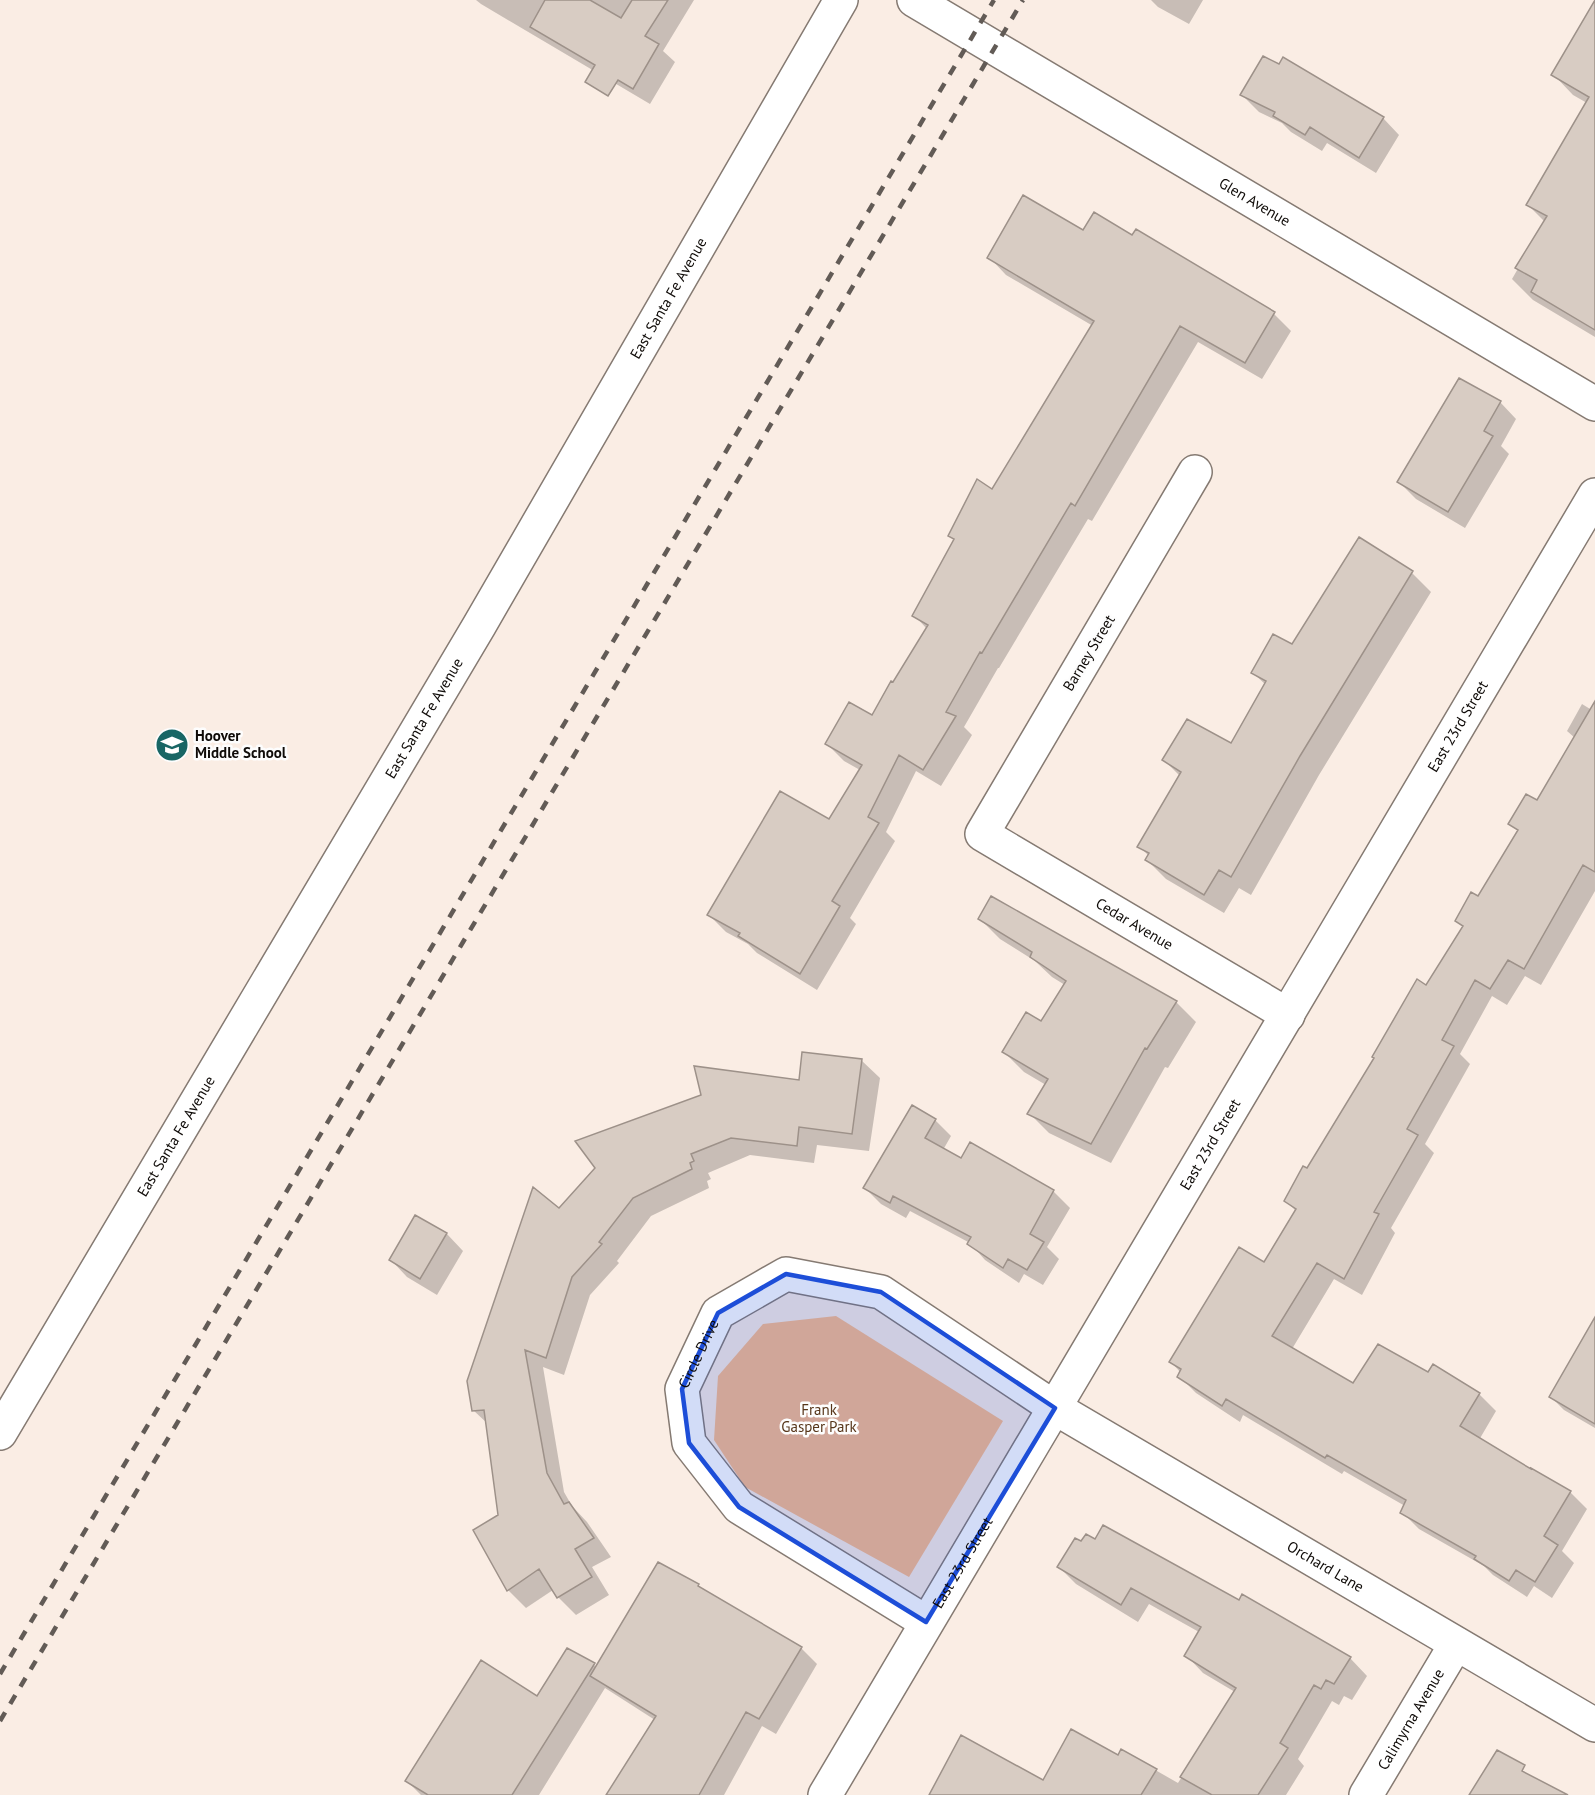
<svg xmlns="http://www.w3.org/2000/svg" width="1595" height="1795" viewBox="0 0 1595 1795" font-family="'PT Sans',sans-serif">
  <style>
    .green { fill: #fdbc8a }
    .shadow { fill: #0003 }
    .building { fill: #d8ccc3; stroke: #9d9189; stroke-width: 1.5 }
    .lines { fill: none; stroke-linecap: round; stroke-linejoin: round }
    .street-casing { stroke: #857a72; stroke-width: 36 }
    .secondary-casing { stroke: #857a72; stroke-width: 36 }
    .street { stroke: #fff; stroke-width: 33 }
    .secondary { stroke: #fff; stroke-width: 33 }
    .rail { stroke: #625b56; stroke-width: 4.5; stroke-dasharray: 10 10; stroke-linecap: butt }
    .marked { fill: #1d4ed8; fill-opacity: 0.2; stroke: #1d4ed8; stroke-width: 4.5; stroke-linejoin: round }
    .labels { text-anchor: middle; stroke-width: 5; stroke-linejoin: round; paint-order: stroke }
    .street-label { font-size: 15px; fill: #0f0b08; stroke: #fdfdfd }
    .poi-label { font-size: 15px; font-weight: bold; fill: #0f0b08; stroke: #fdfdfd; text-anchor: start }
    .park-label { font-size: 15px; fill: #57361a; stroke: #fdfdfd }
  </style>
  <rect width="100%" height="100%" fill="#faede4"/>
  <!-- green -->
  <path class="green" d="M836 1316 1003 1421 909 1577 745 1487 714 1440 718 1376 763 1324Z"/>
  <!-- shadow -->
  <path class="shadow" d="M476 0H694L663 51 675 62 650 104 481 4Z
    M1151 0H1203L1189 24 1158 7Z
    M1595 39V337L1533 300 1512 279 1545 222 1528 205 1587 103 1573 95 1553 74Z
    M1242 95 1383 118 1399 135 1376 173 1327 143 1322 151 1291 132 1282 123 1259 112Z
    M1136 231 1274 314 1291 331 1262 379 1198 342 1092 521 1088 519 999 668H998L964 727 972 735 941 786 916 771 886 832 895 841 850 918 856 924 817 990 757 953 748 944 726 932 709 915 829 821 860 770 844 761 827 744 873 717 893 685 927 629 914 615 955 541 950 535 992 491 1093 326 1006 275 989 257 1084 233 1132 237Z
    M1500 402 1516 419 1501 446 1509 454 1465 528 1416 499 1399 482Z
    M1412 573 1431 592 1319 775 1251 895 1239 888 1224 913 1166 879 1147 860 1149 856 1139 846 1180 776 1164 760 1231 745 1266 685 1253 673Z
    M1582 704 1595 712V891L1541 985 1525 976 1507 1005 1492 996 1460 1054 1470 1064 1425 1144 1434 1153 1391 1228 1395 1233 1362 1295 1334 1279 1292 1349 1354 1385 1428 1374 1479 1394 1496 1411 1479 1440 1570 1492 1587 1509 1562 1551 1574 1563 1552 1598 1534 1586 1527 1597 1493 1575 1484 1566 1419 1529 1402 1512 1405 1506 1344 1471 1342 1474 1243 1415 1240 1422 1196 1393 1179 1376 1181 1373 1171 1362 1264 1264 1296 1211 1286 1201 1464 928 1457 920 1479 898 1519 832 1510 823 1537 802 1575 738 1567 731Z
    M980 919 1176 1002 1196 1022 1168 1068 1165 1067 1111 1163 1049 1133 1029 1113 1046 1085 1024 1072 1004 1052 1042 1023 1065 985 1052 977 1035 961 1000 939Z
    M861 1060 880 1078 869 1151 817 1145 814 1163 750 1155 708 1173 711 1179 707 1181 709 1188 651 1216 617 1261 619 1263 590 1295 564 1375 543 1367 564 1492 572 1506 587 1522 611 1557 592 1567 609 1595 576 1615 558 1597 553 1590 526 1608 508 1590 475 1530 500 1516 488 1424 473 1410 559 1211 800 1082Z
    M935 1120 951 1136 943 1150 962 1160 971 1144 1054 1192 1070 1208 1047 1247 1059 1259 1043 1285 1024 1274 1019 1283 985 1260 970 1243 910 1211 906 1218 881 1204 865 1188Z
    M416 1217 447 1234 463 1251 437 1295 407 1277 391 1260Z
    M1595 1329V1428L1564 1410 1551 1397Z
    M1059 1567 1239 1602 1350 1658 1367 1676 1352 1700 1344 1696 1339 1705 1332 1701 1298 1759 1304 1766 1286 1795H930L1043 1782 1119 1757 1122 1751 1178 1783 1235 1692 1203 1673 1186 1655 1199 1632 1149 1604 1138 1622 1076 1584Z
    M698 1585 705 1592 801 1648 817 1664 776 1734 762 1726 724 1795H608L655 1720 605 1688 539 1795H421L407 1781 594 1665 597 1668Z"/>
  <!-- building -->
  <path class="building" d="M545 0H590L621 18 632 0H668L645 36 659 44 633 89 618 80 608 96 585 82 595 65 530 27Z
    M1595 0V330L1531 292 1537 280 1515 268 1547 216 1526 205 1589 97 1551 75Z
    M1263 56 1279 64 1283 57 1384 117 1359 158 1310 127 1305 135 1273 116 1275 112 1240 95Z
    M1023 195 1083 230 1094 212 1132 235 1136 229 1275 312 1245 363 1180 326 1075 506 1071 503 982 653 980 652 946 712 956 716 923 770 899 755 868 817 879 823 832 901 840 906 800 974 738 936 740 933 707 915 780 791 829 819 862 765 825 744 849 702 872 715 891 681 893 682 928 625 912 616 954 539 948 536 977 479 992 489 1094 321 987 258Z
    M1459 378 1501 401 1484 431 1493 436 1448 512 1397 482Z
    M1359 537 1413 571 1300 756 1231 877 1219 870 1204 895 1145 860 1149 853 1137 847 1181 772 1162 760 1187 719 1231 743 1266 681 1251 673 1273 634 1292 644Z
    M1595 701V872L1583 865 1524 969 1508 960 1490 989 1475 980 1442 1040 1454 1046 1407 1129 1418 1135 1374 1212 1379 1214 1344 1279 1317 1263 1272 1336 1353 1383 1378 1344 1428 1372 1433 1364 1480 1393 1460 1426 1531 1469V1468L1571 1491 1544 1536 1558 1545 1535 1582 1516 1570 1509 1581 1474 1559 1476 1556 1400 1513 1406 1500 1327 1455 1325 1458 1226 1399 1222 1406 1177 1377 1181 1369 1169 1362 1239 1247 1264 1262 1296 1209 1284 1201 1303 1166 1307 1168 1374 1058 1372 1057 1417 979 1426 985 1463 926 1455 921 1471 892 1478 896 1518 830 1508 824 1526 794 1537 800Z
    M991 896 1177 1001 1147 1049 1145 1048 1091 1144 1027 1114 1048 1079 1002 1052 1026 1012 1041 1021 1066 981 1030 957 1032 952 978 919Z
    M802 1052 862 1059 852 1134 799 1127 797 1146 731 1138 691 1154 694 1161 690 1163 692 1169 633 1198 599 1242 602 1244 572 1277 546 1358 525 1350 547 1473 564 1504 569 1502 594 1538 575 1549 592 1577 557 1598 539 1569 507 1591 473 1530 498 1515 484 1410 472 1411 467 1381 533 1187 559 1208 595 1168 575 1141 701 1095 694 1066 799 1080Z
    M912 1105 936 1119 925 1138 961 1158 970 1142 1054 1190 1030 1234 1044 1242 1027 1270 1008 1259 1003 1268 967 1244 971 1237 893 1196 890 1203 863 1188Z
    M415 1215 447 1233 420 1279 389 1260Z
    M1595 1317V1424L1549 1397Z
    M1103 1525 1239 1600 1242 1594 1351 1657 1334 1684 1326 1680 1321 1689 1314 1685 1280 1743 1288 1748 1258 1795H1212L1180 1777 1236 1688 1184 1656 1201 1627 1131 1588 1121 1605 1057 1567 1075 1538 1081 1541 1086 1534 1095 1539Z
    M658 1562 699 1584 698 1586 802 1647 759 1719 746 1712 699 1795H606L656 1716 590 1676Z
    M567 1648 595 1663 512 1795H428L405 1781 481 1660 537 1696Z
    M1071 1729 1118 1755 1121 1749 1157 1769 1141 1795H929L961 1735 1043 1780Z
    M1497 1750 1525 1765 1522 1771 1568 1795H1469Z"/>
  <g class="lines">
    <!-- street casing -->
    <g class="street-casing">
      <g id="street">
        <path id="s1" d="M914 0 1595 404"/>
        <path id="s2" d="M1195 472 982 834 1288 1015"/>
        <path id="s3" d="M926 1622 739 1507 689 1443 682 1389 718 1313 786 1274 881 1292 1055 1408 1595 1725"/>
        <path id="s4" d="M825 1795 1595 495"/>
        <path id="s5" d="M1366 1795 1456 1644"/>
      </g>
    </g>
    <!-- secondary casing -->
    <g class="secondary-casing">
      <g id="secondary">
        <path id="s6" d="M0 1433 479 626 841 0"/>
      </g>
    </g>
    <!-- street -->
    <use href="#street" class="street"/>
    <!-- secondary -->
    <use href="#secondary" class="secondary"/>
    <!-- rail -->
    <path class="rail" d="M0 1674 994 0
      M0 1721 1023 0"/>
  </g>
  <!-- marked area -->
  <path class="marked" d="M786 1274 881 1292 1055 1408 926 1622 739 1507 689 1443 682 1389 718 1313Z"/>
  <!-- icons -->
  <defs>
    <g id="school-disc" transform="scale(1.725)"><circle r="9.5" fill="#186665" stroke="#fdfdfd"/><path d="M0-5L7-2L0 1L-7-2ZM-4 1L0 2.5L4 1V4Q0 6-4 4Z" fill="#fff"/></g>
  </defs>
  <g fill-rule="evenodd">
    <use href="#school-disc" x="172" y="745"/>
  </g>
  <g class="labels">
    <!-- street labels -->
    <g class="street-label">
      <text dy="5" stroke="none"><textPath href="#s1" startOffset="396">Glen Avenue</textPath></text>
      <text dy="5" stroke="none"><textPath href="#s6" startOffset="1317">East Santa Fe Avenue</textPath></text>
      <text transform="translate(1089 653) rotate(-59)" y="5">Barney Street</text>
      <text dy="5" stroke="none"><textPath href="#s6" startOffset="831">East Santa Fe Avenue</textPath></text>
      <text dy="5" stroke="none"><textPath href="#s4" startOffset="1242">East 23rd Street</textPath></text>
      <text dy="5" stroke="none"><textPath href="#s2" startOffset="597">Cedar Avenue</textPath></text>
      <text dy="5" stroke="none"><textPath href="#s6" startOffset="345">East Santa Fe Avenue</textPath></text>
      <text dy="5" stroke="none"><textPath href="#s4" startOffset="756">East 23rd Street</textPath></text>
      <text dy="5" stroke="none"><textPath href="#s3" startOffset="394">Circle Drive</textPath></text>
      <text dy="5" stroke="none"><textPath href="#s4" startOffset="270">East 23rd Street</textPath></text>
      <text dy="5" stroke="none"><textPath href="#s3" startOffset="1137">Orchard Lane</textPath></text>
      <text dy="5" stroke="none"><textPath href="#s5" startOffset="88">Calimyrna Avenue</textPath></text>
    </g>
    <!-- poi labels -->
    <g class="poi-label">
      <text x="195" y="741">Hoover<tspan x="195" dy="17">Middle School</tspan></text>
    </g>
    <!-- park labels -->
    <g class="park-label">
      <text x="819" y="1415">Frank<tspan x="819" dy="17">Gasper Park</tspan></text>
    </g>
  </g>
</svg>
